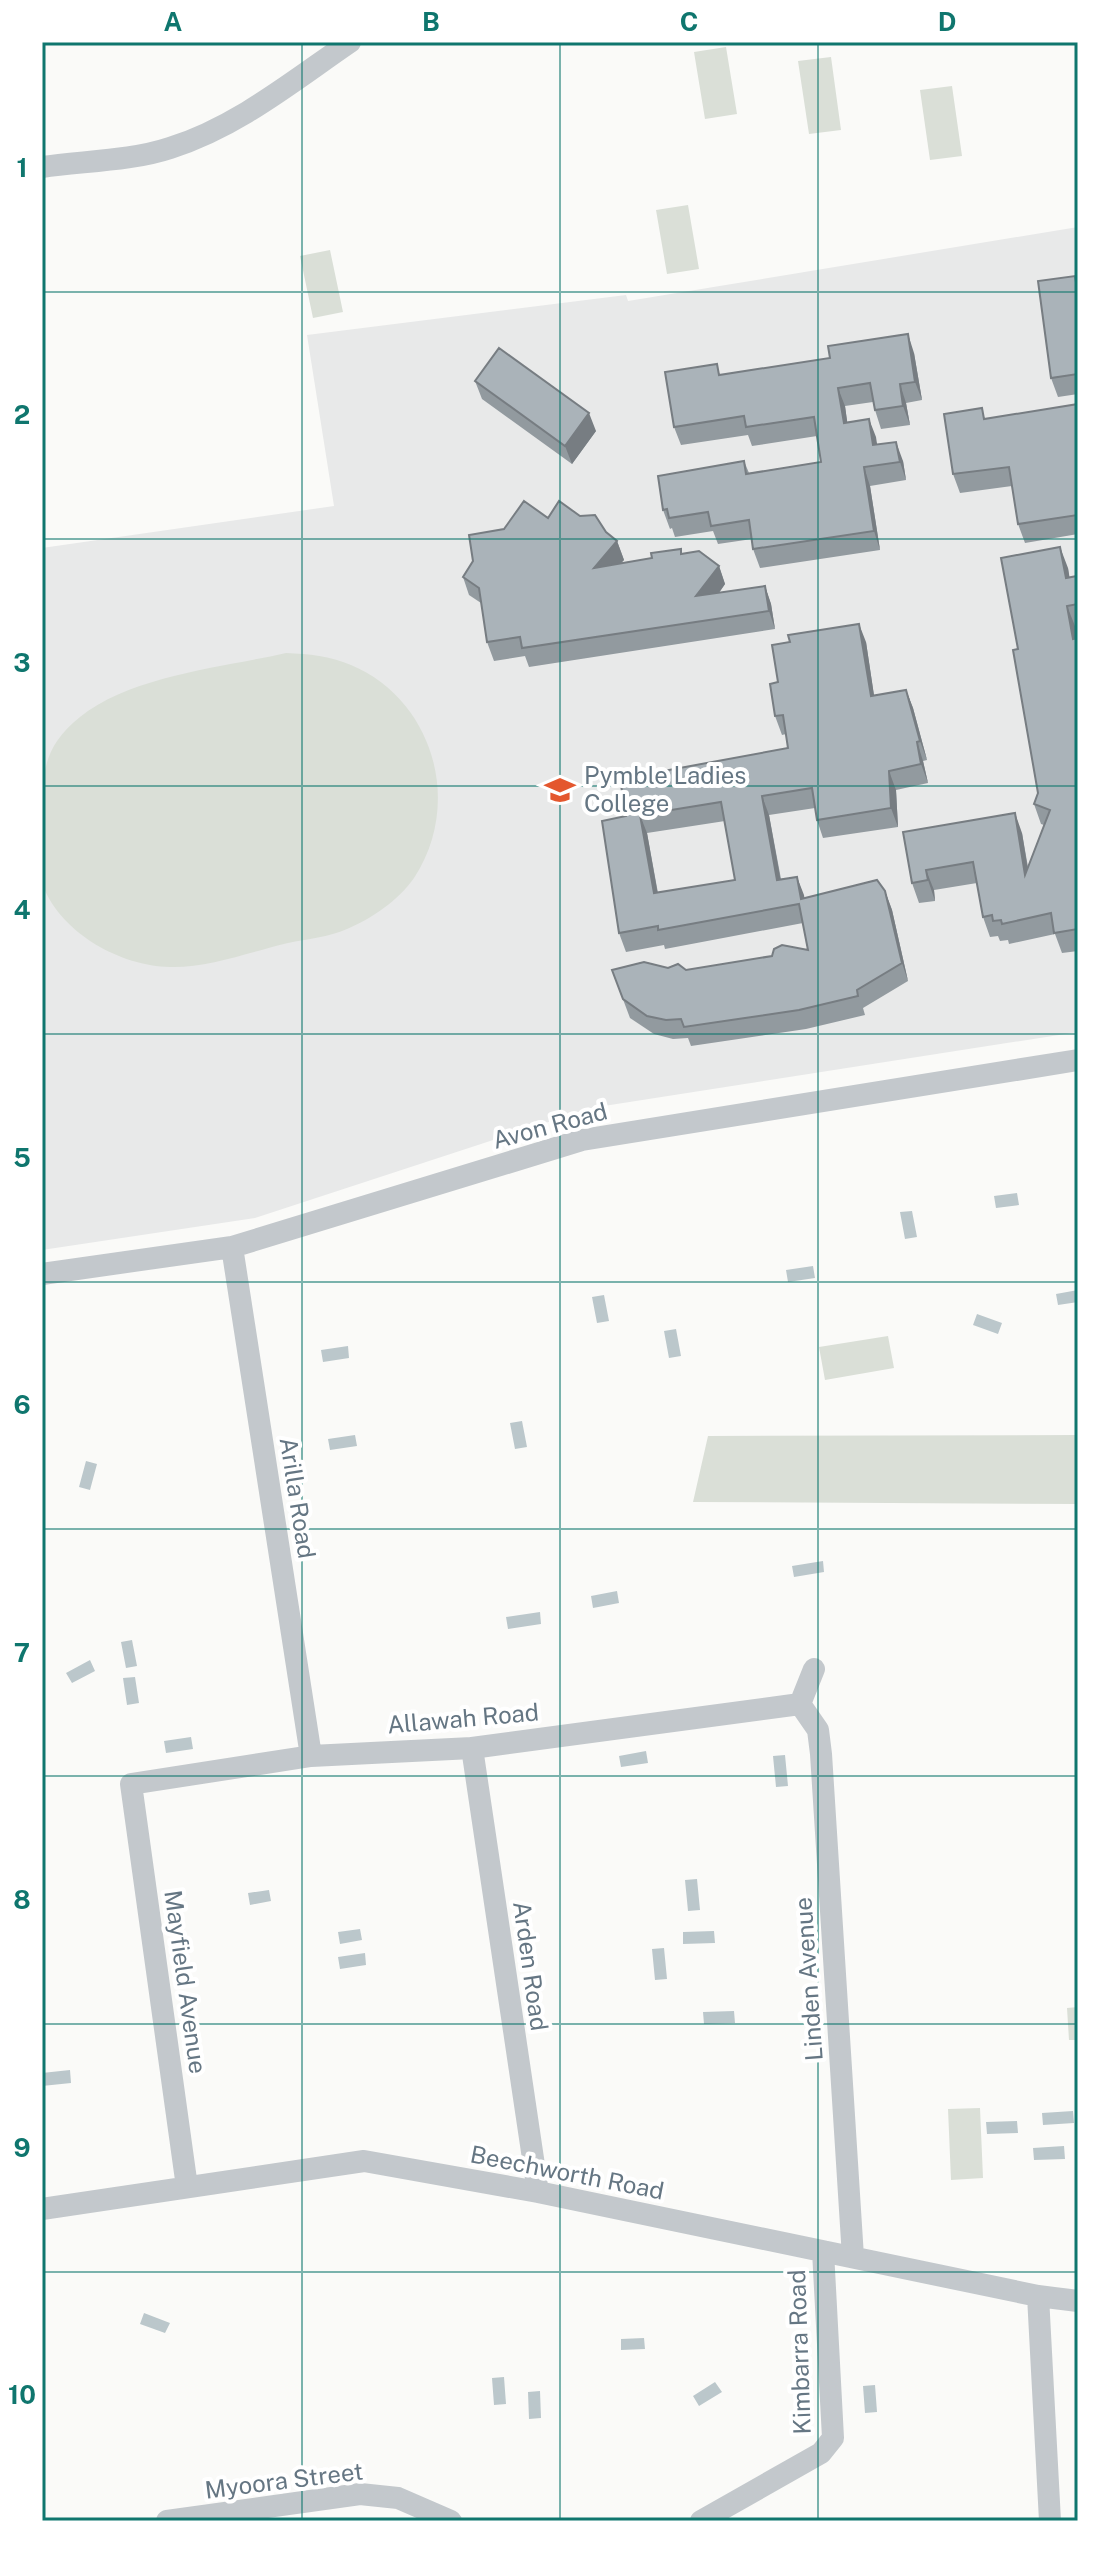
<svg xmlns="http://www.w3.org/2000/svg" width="1120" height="2563" viewBox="0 0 1120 2563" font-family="'Public Sans',sans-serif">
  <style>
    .built { fill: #e8e9e9 }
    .green { fill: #dadfd7 }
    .water { fill: #bbc7cb }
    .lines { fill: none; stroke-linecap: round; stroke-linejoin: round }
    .minor { stroke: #c3c8cc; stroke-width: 22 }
    .wall { fill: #929a9f; fill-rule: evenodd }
    .shaded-wall { fill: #777d82 }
    .building { fill: #aab3b9; stroke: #777d82; stroke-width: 2; fill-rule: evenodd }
    .grid { fill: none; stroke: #0f766e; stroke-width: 2; stroke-opacity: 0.55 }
    .labels { text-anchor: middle; stroke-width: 8; stroke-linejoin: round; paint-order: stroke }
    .poi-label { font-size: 24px; fill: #657683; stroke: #fff; text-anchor: start }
    .street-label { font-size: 24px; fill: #657683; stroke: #fff }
    .neatline { fill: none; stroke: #0f766e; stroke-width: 3 }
    .grid-label { font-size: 26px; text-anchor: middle; font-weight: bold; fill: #0f766e }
  </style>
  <rect width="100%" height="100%" fill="#fafaf8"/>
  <!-- built -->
  <path class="built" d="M1078 227V1032L591 1108 255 1218 42 1250V548L334 506 307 335 626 295 628 301Z"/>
  <!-- green -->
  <path class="green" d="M726 47 737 114 705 119 694 52Z
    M831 57 841 130 809 134 798 61Z
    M952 86 962 156 930 160 920 90Z
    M688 205 699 269 667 274 656 210Z
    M330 250 343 312 313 318 300 256Z
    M286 653C309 654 330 656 351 665 434 700 463 804 414 878 399 900 371 919 347 929 329 937 307 939 288 943 250 952 208 968 170 967 121 966 62 934 43 886 37 868 42 839 42 820 42 776 42 747 80 717 133 675 221 668 286 653Z
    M888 1336 894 1368 825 1380 819 1347Z
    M1078 1435V1504L693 1502 708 1436Z
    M1078 2007V2040H1069L1067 2008Z
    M980 2108 983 2178 951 2180 948 2109Z"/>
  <!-- water -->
  <path class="water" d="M1017 1193 1019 1205 996 1208 994 1196Z
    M912 1211 917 1237 905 1239 900 1212Z
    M813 1266 815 1278 788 1282 786 1270Z
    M1078 1290V1302L1058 1305 1056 1294Z
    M604 1295 609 1321 597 1323 592 1297Z
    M977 1314 1002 1323 998 1334 973 1325Z
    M676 1329 681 1356 669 1358 664 1331Z
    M348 1346 349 1358 323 1362 321 1350Z
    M522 1421 527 1447 515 1449 510 1423Z
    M355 1435 357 1446 330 1450 328 1439Z
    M86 1461 97 1464 90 1490 79 1487Z
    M823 1561 824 1572 794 1577 792 1566Z
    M617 1591 619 1603 593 1608 591 1596Z
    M540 1612 541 1624 508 1629 506 1617Z
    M132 1640 137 1666 126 1668 121 1642Z
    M90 1660 95 1671 72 1683 66 1673Z
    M135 1677 139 1703 127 1705 123 1678Z
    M191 1737 193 1749 166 1753 164 1741Z
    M646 1751 648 1763 621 1767 619 1756Z
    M785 1755 788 1786 776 1787 773 1756Z
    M697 1879 700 1910 688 1911 685 1880Z
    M269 1890 271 1901 250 1905 248 1893Z
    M360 1929 362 1940 340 1944 338 1932Z
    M714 1931 715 1943 683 1944V1932Z
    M664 1948 667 1979 655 1980 652 1949Z
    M365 1953 366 1965 340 1969 338 1957Z
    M734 2011 735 2023 704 2024 703 2012Z
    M70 2070 71 2083 42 2086V2073Z
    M1073 2111 1074 2123 1043 2125 1042 2113Z
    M1017 2121 1018 2133 987 2134 986 2122Z
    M1064 2146 1065 2159 1034 2160 1033 2148Z
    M144 2313 170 2323 165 2333 140 2324Z
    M644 2338 645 2349 621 2350V2339Z
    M504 2377 506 2404 494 2405 492 2378Z
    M715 2382 722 2392 699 2406 693 2396Z
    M875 2385 877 2412 865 2413 863 2386Z
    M540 2391 541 2418 529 2419 528 2392Z"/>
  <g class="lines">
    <!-- minor -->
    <path class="minor" d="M42 167C83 161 131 161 170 148 237 127 293 81 350 42
      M232 1247 311 1756
      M42 1274 232 1247 582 1140 1078 1060
      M800 1704 818 1730 821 1754 853 2257
      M800 1704 814 1669
      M472 1748 538 2192
      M187 2187 131 1784 311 1756 472 1748 800 1704
      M42 2209 364 2161 538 2192 1038 2296 1078 2301
      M1038 2296 1050 2521
      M167 2521 360 2494 398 2498 451 2521
      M701 2521 821 2453 833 2438 823 2251"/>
  </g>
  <!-- wall -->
  <path class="wall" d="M1075 276 1078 284V394L1058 397 1051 378Z
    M914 353 922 400 906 403 910 425 881 429 875 410 873 402 845 406 847 422 869 419 877 445 903 461 906 480 870 486 880 550 760 568 753 549 752 539 718 544 713 531 675 537 672 528 670 529 663 510 744 461 749 473 821 462 817 436 752 446 748 435 681 445 674 427 721 375Z
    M475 381 596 431 572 464 482 399Z
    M1078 404V534L1025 543 1018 524 1012 486 960 493 953 474 986 419Z
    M548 518 606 532 617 541 624 560 620 563 652 558 681 549 682 554 719 566 725 584 719 593 765 586 771 604 775 629 529 667 525 656 494 661 487 642 481 603 469 595 463 577 504 529Z
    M1068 568 1069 577 1078 579V626H1075L1077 638H1078V951L1062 953 1055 934 1009 944 1008 940 1000 941 998 936 990 937 983 917 977 883 934 890 935 901 919 903 912 883 903 832 1022 833 1028 867 1044 825 1041 824 1034 804 1038 793 1018 649Z
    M866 642 874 696 906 690 913 708 927 760 923 761 928 783 896 790 898 827 823 838 817 820 815 808 769 815 781 879 797 877 804 898 885 891 892 910 908 981 863 1008 865 1015 806 1029 691 1046 688 1038 673 1039 654 1034 630 1018 612 970 668 968 686 970 808 950 803 923 665 949 664 945 626 952 619 933 626 816 788 748 786 734 782 735 775 716 778 682ZM725 821 735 880 658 893 647 833Z"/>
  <!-- shaded-wall -->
  <path class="shaded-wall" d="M908 334 914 353 922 400 915 382Z
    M900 384 906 403 910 425 903 406Z
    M838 388 845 406 850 441 844 423Z
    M589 413 596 431 572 464 565 446Z
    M869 419 876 437 880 464 873 445Z
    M896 442 903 461 906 480 900 462Z
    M864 467 870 486 880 550 874 531Z
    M617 541 624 560 601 586 594 568Z
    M1060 547 1068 568 1073 598 1066 578Z
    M719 566 725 584 703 615 696 596Z
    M765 586 771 604 775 629 769 611Z
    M1067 606 1075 626 1078 646 1073 639Z
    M859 624 866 642 877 715 871 696Z
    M906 690 913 708 927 760 920 741Z
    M917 742 923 761 928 783 921 764Z
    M889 771 896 790 898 827 891 808Z
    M762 796 769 815 784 899 777 880Z
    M1015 813 1022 833 1032 895 1025 875Z
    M640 815 647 833 661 912 654 893Z
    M926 870 934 890 935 901 928 880Z
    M797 877 804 895 807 917 801 899Z
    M885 891 892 910 908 981 902 963Z"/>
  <!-- building -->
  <path class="building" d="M1075 276 1078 294V374L1051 378 1038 281Z
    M908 334 915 382 900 384 903 406 875 410 870 383 838 388 844 423 869 419 873 445 896 442 900 462 864 467 874 531 753 549 749 520 711 526 708 512 669 518 667 509 663 510 658 476 744 461 746 474 821 462 814 417 746 427 744 416 674 427 665 372 717 364 719 375 830 358 828 346Z
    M499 348 589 413 565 446 475 381Z
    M1078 404V515L1018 524 1009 467 953 474 944 414 982 408 984 419Z
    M524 501 548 518 559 501 580 516 595 515 606 532 617 541 594 568 652 558 651 553 681 549V554L699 551 719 566 696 596 765 586 769 611 522 648 520 637 487 642 479 588 463 577 473 561 469 535 504 529Z
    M1060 547 1066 578 1077 576 1078 583V604L1067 606 1073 639 1078 638V929L1054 933 1051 913 1002 924 1001 920 993 921 992 915 983 917 973 862 926 870 928 880 912 883 903 832 1015 813 1025 875 1050 810 1034 804 1038 793 1013 650 1018 649 1001 558Z
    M859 624 871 696 906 690 920 741 917 742 921 764 889 771 891 808 817 820 812 788 762 796 777 880 797 877 801 899 877 880 885 891 902 963 857 990 858 996 799 1010 684 1027 681 1019 666 1020 647 1016 623 999 612 970 644 962 668 968 678 964 686 970 772 956 774 949 782 945 808 950 799 904 658 930V926L619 933 602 821 626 816 620 779 788 748 783 715 775 716 770 684 778 682 772 645 790 642 788 635ZM721 802 735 880 654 893 640 815Z"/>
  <!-- grid -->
  <path class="grid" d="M302 42V2521M560 42V2521M818 42V2521M42 292H1078M42 539H1078M42 786H1078M42 1034H1078M42 1282H1078M42 1529H1078M42 1776H1078M42 2024H1078M42 2272H1078"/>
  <!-- icons -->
  <defs>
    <g id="school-bare" transform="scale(2.4)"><path d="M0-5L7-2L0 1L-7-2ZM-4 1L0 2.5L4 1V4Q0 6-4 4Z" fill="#e4572e" stroke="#fff" stroke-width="2.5" paint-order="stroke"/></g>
  </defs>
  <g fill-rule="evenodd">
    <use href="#school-bare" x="560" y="790"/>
  </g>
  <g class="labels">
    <!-- poi labels -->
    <g class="poi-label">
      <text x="584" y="784">Pymble Ladies<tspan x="584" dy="28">College</tspan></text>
    </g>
    <!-- street labels -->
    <g class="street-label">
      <text transform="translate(550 1126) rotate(-15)" y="8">Avon Road</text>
      <text transform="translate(297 1498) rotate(81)" y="8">Arilla Road</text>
      <text transform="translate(463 1719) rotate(-5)" y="8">Allawah Road</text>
      <text transform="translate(530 1966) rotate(82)" y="8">Arden Road</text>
      <text transform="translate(809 1979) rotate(-94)" y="8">Linden Avenue</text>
      <text transform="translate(185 1982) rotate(82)" y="8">Mayfield Avenue</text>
      <text transform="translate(567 2173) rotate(11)" y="8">Beechworth Road</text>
      <text transform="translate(800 2352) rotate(-92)" y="8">Kimbarra Road</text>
      <text transform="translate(284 2481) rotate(-7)" y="8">Myoora Street</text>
    </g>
  </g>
  <!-- border -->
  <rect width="1120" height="2563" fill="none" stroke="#ffffff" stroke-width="88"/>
  <rect x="44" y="44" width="1032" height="2475" class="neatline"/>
  <g class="grid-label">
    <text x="173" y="31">A</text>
    <text x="431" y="31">B</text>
    <text x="689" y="31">C</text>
    <text x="947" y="31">D</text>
    <text x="22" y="177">1</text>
    <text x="22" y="424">2</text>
    <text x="22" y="672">3</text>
    <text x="22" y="919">4</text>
    <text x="22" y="1167">5</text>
    <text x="22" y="1414">6</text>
    <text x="22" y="1662">7</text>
    <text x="22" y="1909">8</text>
    <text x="22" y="2157">9</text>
    <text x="22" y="2404">10</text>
  </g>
</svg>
